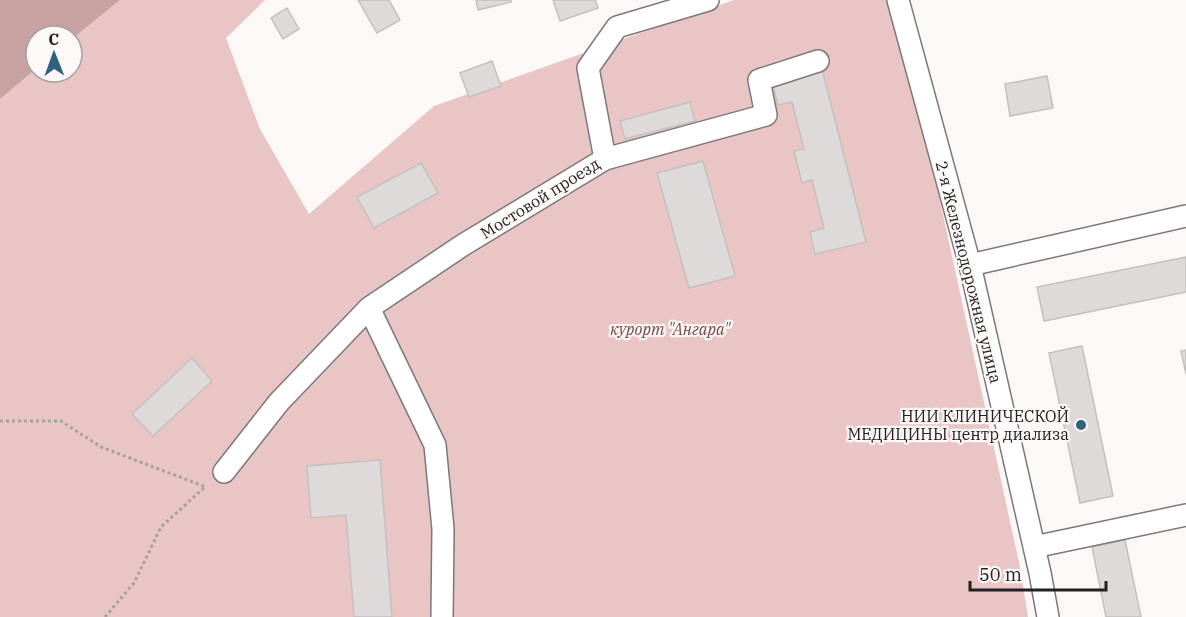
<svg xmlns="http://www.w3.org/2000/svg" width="1186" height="617" viewBox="0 0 1186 617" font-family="'IBM Plex Serif',serif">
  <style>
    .green { fill: #e9c5c5 }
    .water { fill: #c7a2a1 }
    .building { fill: #dfdada; stroke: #c5c0c0; stroke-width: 1.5 }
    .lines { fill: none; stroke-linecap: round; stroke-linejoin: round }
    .minor-casing { stroke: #7d7979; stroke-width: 24 }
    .path { stroke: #a6a2a2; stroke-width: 3; stroke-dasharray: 3 3; stroke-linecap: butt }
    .minor { stroke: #fff; stroke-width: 21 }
    .poi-dot { fill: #2e627e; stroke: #fdf8f8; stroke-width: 2 }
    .labels { text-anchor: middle; stroke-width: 4.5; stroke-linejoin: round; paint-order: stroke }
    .street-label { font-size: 16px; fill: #222020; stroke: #fdf8f8 }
    .park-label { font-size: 16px; font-style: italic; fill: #7b4546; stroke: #fdf8f8 }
    .poi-label { font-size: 16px; fill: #222020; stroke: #fdf8f8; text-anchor: end }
  </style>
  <rect width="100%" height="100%" fill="#fdf8f8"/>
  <!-- green -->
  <path class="green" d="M120 0H265L226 38 260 129 309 214 434 106 734 0H896L1020 567 1028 617H0V99L36 69V72H72V39Z"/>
  <!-- water -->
  <path class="water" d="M0 0H120L72 39V36H36V69L0 99Z"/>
  <!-- building -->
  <path class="building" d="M358 0H389L400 20 377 33Z
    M476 0H511V2L478 10Z
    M553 0H595L598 8 560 21Z
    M287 8 299 29 283 39 271 18Z
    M492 61 501 86 469 97 460 73Z
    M822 69 866 242 815 254 810 232 824 228 812 180 802 183 794 151 804 149 792 102 778 105 772 82Z
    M1047 76 1053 108 1010 116 1005 84Z
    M690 102 695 121 625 139 620 121Z
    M703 161 735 276 689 288 657 173Z
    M421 163 438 193 374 228 357 197Z
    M1186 257V292L1044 321 1037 287Z
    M1082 346 1113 496 1080 503 1049 353Z
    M1186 350V374L1181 351Z
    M192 358 212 381 153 436 132 414Z
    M380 460 392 617H354L346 515 311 518 307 466Z
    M1125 540 1141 617H1106L1092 547Z"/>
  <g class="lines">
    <!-- minor casing -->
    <g class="minor-casing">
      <path id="minor" d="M898 0 970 265 1040 573 1048 617
        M605 159 766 115 759 80 818 61
        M970 265 1186 216
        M369 308 435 445 443 529 442 617
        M224 472 279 402 369 308 463 245 605 159 588 68 617 27 708 0
        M1034 547 1186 515"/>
    </g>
    <!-- path -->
    <path class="path" d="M0 421H61L101 447 206 487
      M105 617 134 583 161 527 206 486"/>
    <!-- minor -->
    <use href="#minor" class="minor"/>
  </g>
  <!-- markers -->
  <circle class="poi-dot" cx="1081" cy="425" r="6"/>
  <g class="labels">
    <!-- street labels -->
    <g class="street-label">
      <text transform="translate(540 198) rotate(-32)" y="6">Мостовой проезд</text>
      <text transform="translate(969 272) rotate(76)" y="6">2-я Железнодорожная улица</text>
    </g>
    <!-- park labels -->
    <g class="park-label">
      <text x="670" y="335">курорт "Ангара"</text>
    </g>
    <!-- poi labels -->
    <g class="poi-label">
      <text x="1069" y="422">НИИ КЛИНИЧЕСКОЙ<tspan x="1069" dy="18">МЕДИЦИНЫ центр диализа</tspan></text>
    </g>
  </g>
  <!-- north arrow -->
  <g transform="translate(54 54) rotate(359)"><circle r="28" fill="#fdf8f8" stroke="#a5a2a2" stroke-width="1.5"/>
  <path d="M0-4.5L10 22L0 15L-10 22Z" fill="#2e627e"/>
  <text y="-9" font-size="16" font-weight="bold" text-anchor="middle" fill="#222020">С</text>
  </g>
  <!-- scale -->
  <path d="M970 581v9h136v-9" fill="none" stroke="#222020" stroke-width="3"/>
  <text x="979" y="581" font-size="18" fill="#222020" stroke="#fdf8f8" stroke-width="4.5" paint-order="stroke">50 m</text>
</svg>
